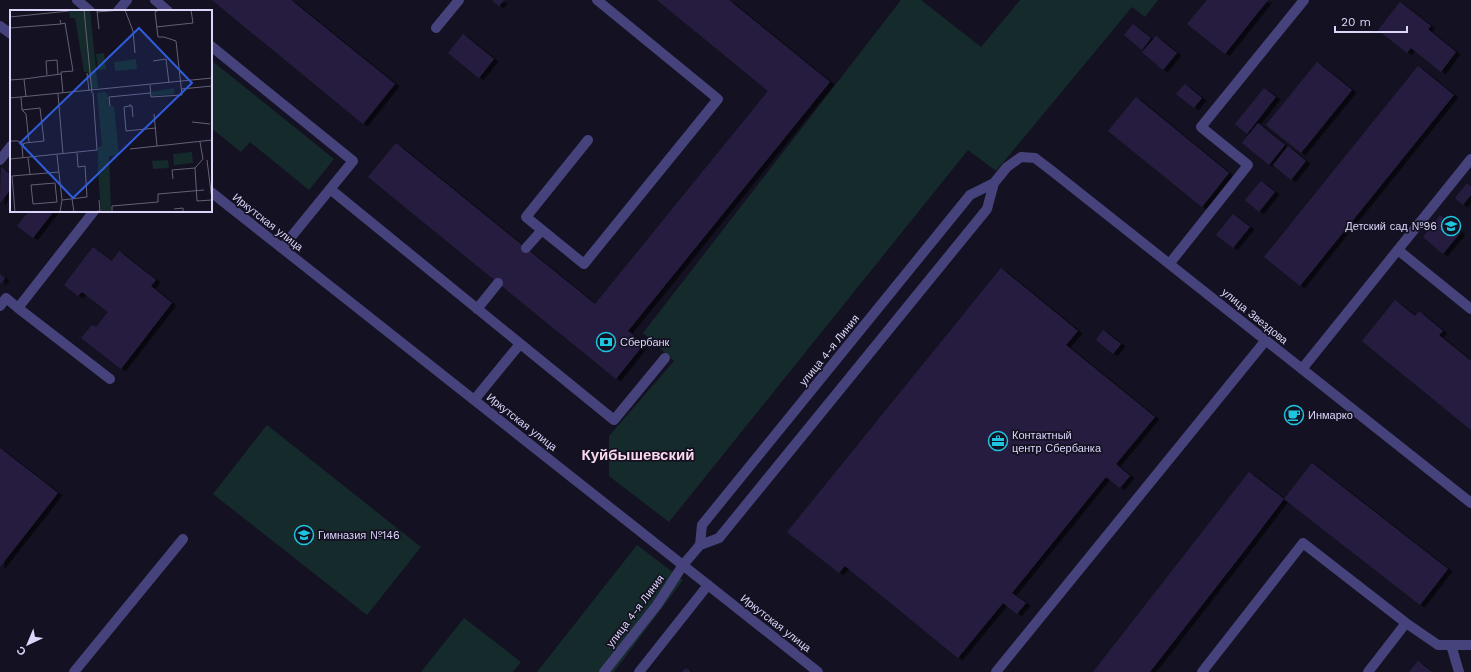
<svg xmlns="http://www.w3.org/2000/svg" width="1471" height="672" viewBox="0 0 1471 672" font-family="'Work Sans',sans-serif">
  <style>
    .green { fill: #152b2b }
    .building { fill: #271f40; filter: url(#shadow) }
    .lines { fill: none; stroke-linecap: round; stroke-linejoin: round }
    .service { stroke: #46427b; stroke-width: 10 }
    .pedestrian { stroke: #46427b; stroke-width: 10 }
    .minor { stroke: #46427b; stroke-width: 10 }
    .labels { text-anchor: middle; stroke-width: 3.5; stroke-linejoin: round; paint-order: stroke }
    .street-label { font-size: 11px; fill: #dcd7fa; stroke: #141122 }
    .poi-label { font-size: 11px; fill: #dcd7fa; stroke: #141122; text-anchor: start }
    .district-label { font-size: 15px; font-weight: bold; fill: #fad9ed; stroke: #141122 }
    .inset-road { fill: none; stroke: #646078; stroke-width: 1 }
    .view { fill: #305cdb; fill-opacity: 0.15; stroke: #305cdb; stroke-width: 2 }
    .inset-edge { fill: none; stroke: #dcd7fa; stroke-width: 2 }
  </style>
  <defs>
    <filter id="shadow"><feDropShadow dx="4.5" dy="2.5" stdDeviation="0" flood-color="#0009"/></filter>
  </defs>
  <rect width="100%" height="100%" fill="#141122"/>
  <!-- green -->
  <path class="green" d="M901 0H921L981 47 1020 0H1158L1145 17 1132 7 996 171 968 150 669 522 609 476V436L674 361 643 333Z
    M211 60 334 159 309 190 250 142 241 152 211 128Z
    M267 425 421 547 367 615 213 494Z
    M637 545 683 580 614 672H537Z
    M464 618 521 662 513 672H421Z"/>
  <!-- building -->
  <path class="building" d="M212 0H291L395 84 363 124Z
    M492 0H504L499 6Z
    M657 0H729L830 82 628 331 644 344 616 379 368 177 396 143 595 304 768 91Z
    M1207 0H1268L1225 54 1187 24Z
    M1400 2 1431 26 1428 29 1456 52 1441 72 1411 48 1407 53 1378 30Z
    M1133 24 1151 38 1142 50 1124 35Z
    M463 34 494 59 479 78 448 53Z
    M1156 36 1177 53 1163 70 1142 52Z
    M1317 62 1352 90 1301 153 1266 125Z
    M1418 66 1454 95 1300 286 1264 257Z
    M1185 84 1202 98 1194 108 1176 94Z
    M1264 88 1276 97 1247 134 1235 124Z
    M1136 97 1229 173 1202 207 1108 131Z
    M1258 123 1285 145 1269 165 1242 143Z
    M1288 146 1306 161 1291 180 1273 165Z
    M1 167 11 175V189L0 203Z
    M1261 181 1275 192 1259 212 1245 200Z
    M1467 183 1471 187V195L1463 205 1455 198Z
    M29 211H54L33 238 17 226Z
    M1233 214 1250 227 1233 248 1216 235Z
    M1440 215 1461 232 1443 254 1423 237Z
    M93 247 112 261 119 251 156 280 151 286 172 303 121 369 81 338 92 325 96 327 108 312 82 292 78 296 64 285Z
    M1001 268 1078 331 1066 345 1155 417 1116 464 1130 476 1120 488 1106 477 1012 593 1026 603 1017 614 1003 603 958 658 845 566 839 573 787 532Z
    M0 274 5 278 0 284Z
    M1395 300 1415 316 1419 311 1443 331 1439 335 1471 361V430L1362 341Z
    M1103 330 1121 344 1113 354 1096 340Z
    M1294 407 1301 412 1293 422 1286 417Z
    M0 448 58 493 0 567Z
    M1312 463 1448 569 1420 605 1284 499Z
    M1249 472 1284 499 1256 536 1150 672H1093Z
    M1418 661 1432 672H1409Z
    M686 668 691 672H682Z"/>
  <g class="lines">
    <!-- service -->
    <path class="service" d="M77 0 90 11
      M155 0 168 11
      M118 11 127 0
      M436 28 459 0
      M211 46 353 161 282 248
      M0 160 11 146
      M330 189 614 420 665 358
      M94 211 18 308 110 379
      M542 230 526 217 588 140
      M526 248 542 230 584 264 718 99 597 0
      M1398 250 1471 309
      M1170 263 1248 165 1201 127 1304 0
      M0 306 6 298 18 308
      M477 309 498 283
      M1302 369 1471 159
      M475 399 520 344
      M1451 645 1459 672
      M74 672 183 539
      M639 672 708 585
      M996 672 1266 340
      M1202 672 1303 543 1406 623 1438 645H1471
      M1368 672 1406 623"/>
    <!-- pedestrian -->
    <path class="pedestrian" d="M604 672 657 605 683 565"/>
    <!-- minor -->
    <path class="minor" d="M0 26 11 34
      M211 192 818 672
      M700 545 702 525 970 195 994 183 1007 167 1021 157 1035 158 1052 171 1471 503
      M683 565 700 545 719 538 987 209 994 183"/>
  </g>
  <!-- icons -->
  <defs>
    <g id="school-ring" transform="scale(1)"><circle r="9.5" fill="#141122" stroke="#1dc5df" stroke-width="1.5"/><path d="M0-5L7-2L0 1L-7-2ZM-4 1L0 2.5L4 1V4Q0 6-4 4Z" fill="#1dc5df"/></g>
    <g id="bank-ring" transform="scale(1)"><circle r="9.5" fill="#141122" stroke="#1dc5df" stroke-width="1.5"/><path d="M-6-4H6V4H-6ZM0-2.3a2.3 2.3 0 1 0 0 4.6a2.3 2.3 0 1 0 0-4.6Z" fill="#1dc5df"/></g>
    <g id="cafe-ring" transform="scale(1)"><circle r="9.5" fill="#141122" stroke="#1dc5df" stroke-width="1.5"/><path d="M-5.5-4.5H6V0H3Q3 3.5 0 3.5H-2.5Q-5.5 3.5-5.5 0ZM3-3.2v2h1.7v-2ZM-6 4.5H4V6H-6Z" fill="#1dc5df"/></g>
    <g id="office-ring" transform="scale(1)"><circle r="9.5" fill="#141122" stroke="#1dc5df" stroke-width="1.5"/><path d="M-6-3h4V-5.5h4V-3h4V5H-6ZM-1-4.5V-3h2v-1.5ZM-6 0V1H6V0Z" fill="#1dc5df"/></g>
  </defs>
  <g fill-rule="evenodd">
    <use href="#school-ring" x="1451" y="226"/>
    <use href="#bank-ring" x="606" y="342"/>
    <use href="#cafe-ring" x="1294" y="415"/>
    <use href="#office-ring" x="998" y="441"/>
    <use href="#school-ring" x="304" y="535"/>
  </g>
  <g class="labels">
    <!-- street labels -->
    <g class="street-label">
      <text transform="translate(268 222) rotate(38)" y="4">Иркутская улица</text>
      <text transform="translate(1255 316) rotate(39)" y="4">улица Звездова</text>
      <text transform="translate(829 350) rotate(-51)" y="4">улица 4-я Линия</text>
      <text transform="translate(522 422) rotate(38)" y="4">Иркутская улица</text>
      <text transform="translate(635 611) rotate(-53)" y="4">улица 4-я Линия</text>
      <text transform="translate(776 623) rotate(38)" y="4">Иркутская улица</text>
    </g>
    <!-- poi labels -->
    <g class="poi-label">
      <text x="1437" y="230" text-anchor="end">Детский сад №96</text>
      <text x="620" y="346">Сбербанк</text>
      <text x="1308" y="419">Инмарко</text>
      <text x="1012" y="439">Контактный<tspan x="1012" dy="13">центр Сбербанка</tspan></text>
      <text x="318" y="539">Гимназия №146</text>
    </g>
    <!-- district labels -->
    <g class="district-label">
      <text x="638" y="460">Куйбышевский</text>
    </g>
  </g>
  <!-- overview -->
  <g transform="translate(10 10)">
    <rect width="202" height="202" fill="#141122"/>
    <path d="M59 0H80L88 78 81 79 78 62H74L65 8H60ZM94 43 96 59 88 60 86 44ZM126 49 127 59 105 61 104 52ZM164 78V84L142 86V82ZM95 82 98 85 99 96H104L109 145 99 146 101 202H91L88 161V137L92 136 87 83ZM182 142 183 153 164 155 163 144ZM158 150 159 158 143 159 142 151Z" fill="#152b2b"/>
    <path class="inset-road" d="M74 0 82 83M115 0 123 21 125 43M87 1 89 19M87 2 111 0M0 7 59 1M51 14 55 13 63 61 51 62 53 83M146 17 183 13 181 0M0 18 51 14 50 10M143 51 156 49 159 73M77 63 79 81M37 65 36 51 47 50 48 64M0 70 14 69M140 75 141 87 172 85 166 31 154 27H148L145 2 149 0M171 79 202 76M48 84 53 144M11 87 12 100 16 104 19 132M16 87 14 69 51 64M0 88 202 68M120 94V96L114 97 116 121 146 118M100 96 99 87 140 83M120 96H122L123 107M12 100 30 98 34 131 15 133 12 136 13 148M144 104 147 136M182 112 200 114M202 114V130M0 131H8L14 134M190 132 193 149M120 139 202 130M47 145 52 190 50 202M18 148 20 164M0 149 87 140 83 83M193 149 185 158 187 191 202 190M197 150 202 190M163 169 162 160 185 158M45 173 47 192 23 194 21 175ZM62 189 64 202M52 190 77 187 75 156 68 157 67 143M164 199 173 198V202M5 202 2 166 49 162M80 202 90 201 89 190M102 202V196L148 192V184L194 180"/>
    <path class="view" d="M129 18 182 73 63 188 10 133Z"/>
    <rect width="202" height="202" class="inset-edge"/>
  </g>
  <!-- north arrow -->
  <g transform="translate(28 644) rotate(224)" stroke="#141122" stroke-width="3" paint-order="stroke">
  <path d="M0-3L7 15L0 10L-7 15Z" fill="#dcd7fa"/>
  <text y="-6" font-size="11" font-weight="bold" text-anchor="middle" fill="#dcd7fa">С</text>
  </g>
  <!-- scale -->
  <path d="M1335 26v6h72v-6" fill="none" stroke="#dcd7fa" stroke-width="2"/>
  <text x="1341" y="26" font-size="12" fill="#dcd7fa" stroke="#141122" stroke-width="3" paint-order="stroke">20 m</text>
</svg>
